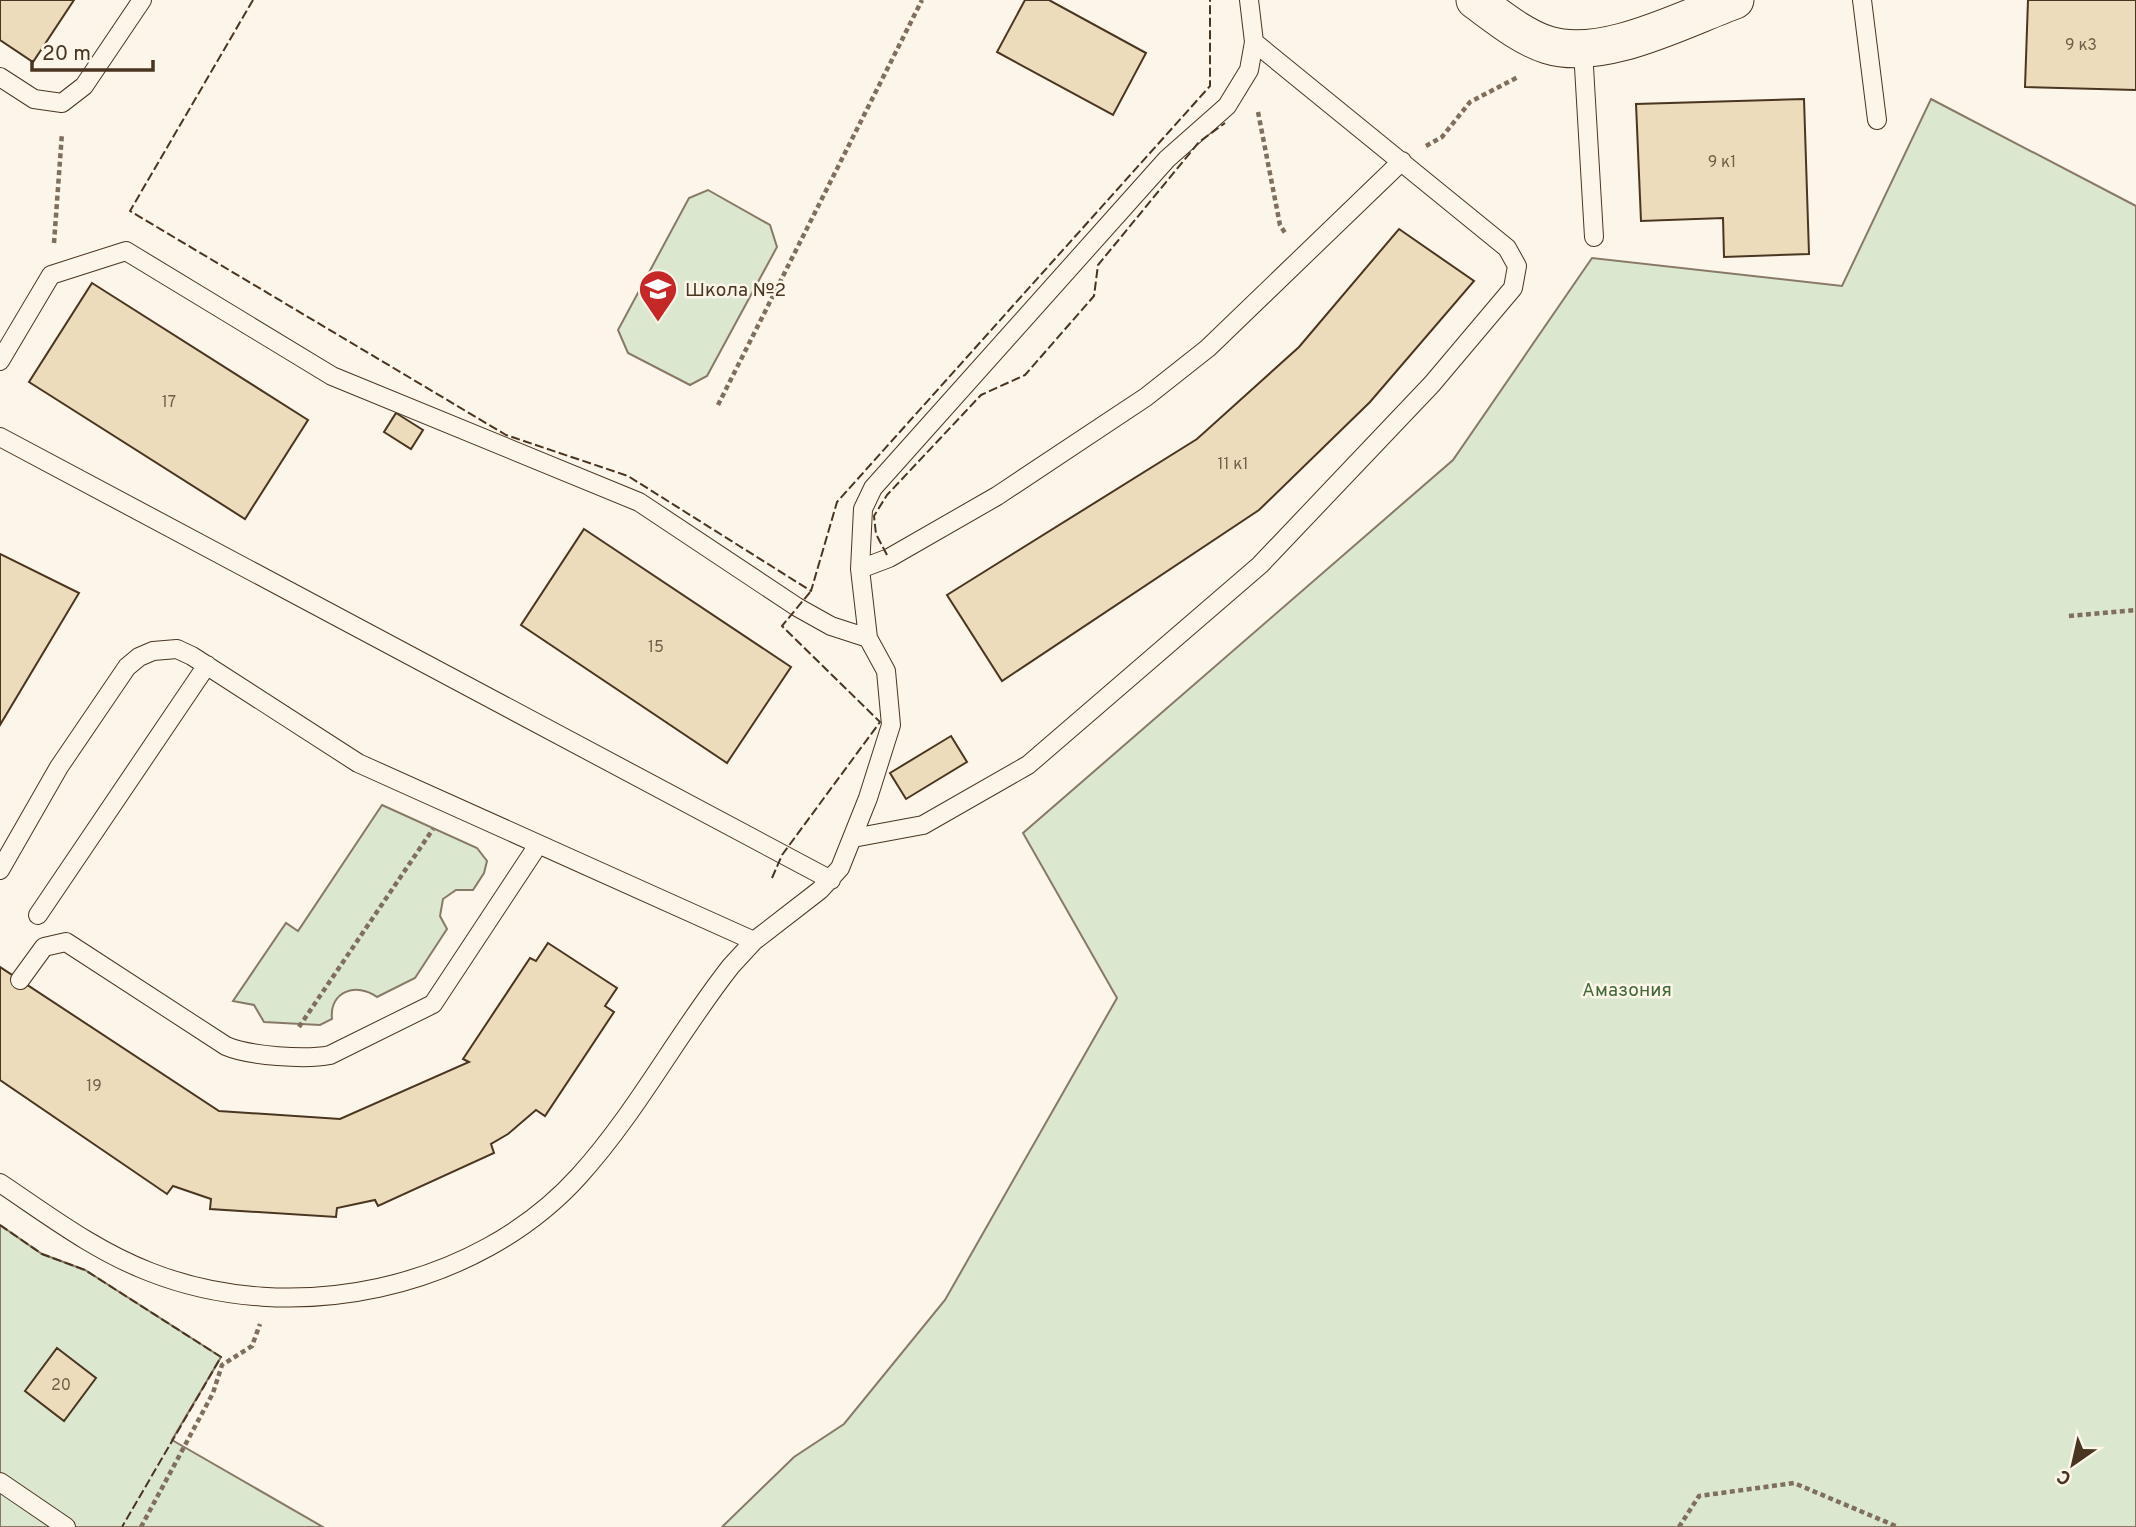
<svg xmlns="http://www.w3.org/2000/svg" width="2136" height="1527" viewBox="0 0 2136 1527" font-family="Overpass,sans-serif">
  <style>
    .green { fill: #dce7d0; stroke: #887966; stroke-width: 2 }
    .building { fill: #ecdcbc; stroke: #4a3520; stroke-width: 2 }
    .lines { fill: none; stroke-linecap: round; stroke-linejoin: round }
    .lane-casing { stroke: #4a3520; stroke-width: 20 }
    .street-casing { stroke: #4a3520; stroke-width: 39 }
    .path { stroke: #7f6f5c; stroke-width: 4.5; stroke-dasharray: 5 3.5; stroke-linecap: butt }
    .lane { stroke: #fbf6e9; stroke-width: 18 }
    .street { stroke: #fbf6e9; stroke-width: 37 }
    .fence { stroke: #4a3520; stroke-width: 2; stroke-dasharray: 9 3.5; stroke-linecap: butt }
    .labels { text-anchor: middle; stroke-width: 5; stroke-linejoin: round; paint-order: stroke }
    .number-label { font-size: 16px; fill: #725f47 }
    .poi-label { font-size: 19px; fill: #4a3520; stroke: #fbf6e9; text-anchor: start }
    .park-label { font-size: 19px; fill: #436837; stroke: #fbf6e9 }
  </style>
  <rect width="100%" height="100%" fill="#fbf6e9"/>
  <!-- green -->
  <path class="green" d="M1931 99 2136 206V1527H722L794 1457 844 1424 945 1300 1117 998 1023 833 1453 460 1592 258 1842 286Z
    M708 190 770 225 777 247 707 376 690 385 628 353 618 330 689 198Z
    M382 805 477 848 487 861 484 873 473 890H456L443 899 440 916 447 929 415 978 377 997C357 982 329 991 332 1019L320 1025 264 1022 254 1005 233 1001 286 923 298 931Z
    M0 1225 42 1254 85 1270 221 1357 172 1440 323 1527H0Z"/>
  <!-- building -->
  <path class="building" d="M0 0H74L33 62 0 40Z
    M1025 0H1049L1146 53 1113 115 997 52Z
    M2028 0H2136V90L2025 87Z
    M1804 99 1809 254 1724 257 1723 218 1641 221 1636 104Z
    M1399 229 1474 281 1370 402 1259 510 1002 681 947 595 1197 439 1299 347Z
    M92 283 308 420 245 519 29 382Z
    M396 413 423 430 411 449 384 432Z
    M584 529 791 667 727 763 521 625Z
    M0 554 79 593 0 725Z
    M951 736 967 762 906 799 890 773Z
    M548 943 617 988 605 1006 614 1012 545 1116 536 1110 508 1134 491 1144 494 1153 378 1206 375 1200 337 1208 336 1217 210 1209 211 1199 173 1186 167 1194 0 1080V967L219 1111 340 1119 469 1062 463 1059 530 958 536 961Z
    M57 1348 96 1378 64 1421 25 1391Z"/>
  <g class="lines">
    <!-- lane casing -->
    <g class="lane-casing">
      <path id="lane" d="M1862 0 1877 120
        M1583 50 1594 237
        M0 77 34 99 62 103 84 86 142 0
        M0 361 51 275 126 251 332 376 639 502 797 607 831 626 868 638
        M0 437 831 880
        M860 569 889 558 997 496 1146 397 1208 348 1402 161
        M853 838 923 825 1028 765 1260 565 1432 384 1513 288 1517 266 1507 248 1254 42
        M0 870 59 767 127 667 139 657 153 651 177 649 192 656 358 763 754 941
        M38 915 207 665
        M20 980 44 947 66 942 226 1046C249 1056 306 1060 330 1055L433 1004 538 845
        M0 1183C48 1215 95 1251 150 1272 292 1328 476 1290 579 1176 637 1112 678 1033 731 966L754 941 820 890 840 868 868 798 891 725 886 671 868 638 860 569 863 509 873 488 1167 159 1227 106 1249 70 1254 42 1249 0
        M0 1482 66 1527"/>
    </g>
    <!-- street casing -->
    <g class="street-casing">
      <path id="street" d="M1475 0C1497 16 1522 37 1548 45 1603 62 1683 19 1735 0"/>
    </g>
    <!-- path -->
    <path class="path" d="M1258 112 1280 225 1285 233
      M1426 146 1442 137 1470 102 1518 77
      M54 243 62 133
      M718 405 922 0
      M2069 616 2136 610
      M299 1027 433 829
      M141 1527 213 1393 222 1365 252 1346 260 1324
      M1679 1527 1699 1496 1794 1483 1898 1527"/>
    <!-- lane -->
    <use href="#lane" class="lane"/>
    <!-- street -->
    <use href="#street" class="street"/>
    <!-- fence -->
    <path class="fence" d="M253 0 130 211 506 435 628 476 811 591 837 502 1210 86V0
      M887 555 876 534 874 516 887 495 981 395 1025 375 1094 296 1098 265 1199 142 1225 123
      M772 878 782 855 880 722 782 626 811 591
      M0 1225 42 1254 85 1270 221 1357 122 1527"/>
  </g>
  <!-- icons -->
  <defs>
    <g id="school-pin" transform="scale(2.0125)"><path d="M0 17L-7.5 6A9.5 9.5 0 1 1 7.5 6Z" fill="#c62828" stroke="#fbf6e9"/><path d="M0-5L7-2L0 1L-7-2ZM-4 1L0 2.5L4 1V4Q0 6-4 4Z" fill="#fff"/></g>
  </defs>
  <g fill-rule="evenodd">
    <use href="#school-pin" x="658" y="289"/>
  </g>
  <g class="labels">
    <!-- number labels -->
    <g class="number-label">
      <text x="2081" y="50">9 к3</text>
      <text x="1722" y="167">9 к1</text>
      <text x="169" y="407">17</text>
      <text x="1233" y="469">11 к1</text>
      <text x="656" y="652">15</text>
      <text x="94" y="1091">19</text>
      <text x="61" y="1390">20</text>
    </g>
    <!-- poi labels -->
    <g class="poi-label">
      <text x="685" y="296">Школа №2</text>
    </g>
    <!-- park labels -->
    <g class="park-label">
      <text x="1627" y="996">Амазония</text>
    </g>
  </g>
  <!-- north arrow -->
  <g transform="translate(2073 1464) rotate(214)" stroke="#fbf6e9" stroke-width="5" paint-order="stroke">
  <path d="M0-5L12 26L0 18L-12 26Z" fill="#4a3520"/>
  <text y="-10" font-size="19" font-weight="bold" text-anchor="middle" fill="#4a3520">С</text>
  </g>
  <!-- scale -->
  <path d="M32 60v10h121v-10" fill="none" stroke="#4a3520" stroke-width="3.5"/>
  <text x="42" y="60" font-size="21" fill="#4a3520" stroke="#fbf6e9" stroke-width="5" paint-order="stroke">20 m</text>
</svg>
